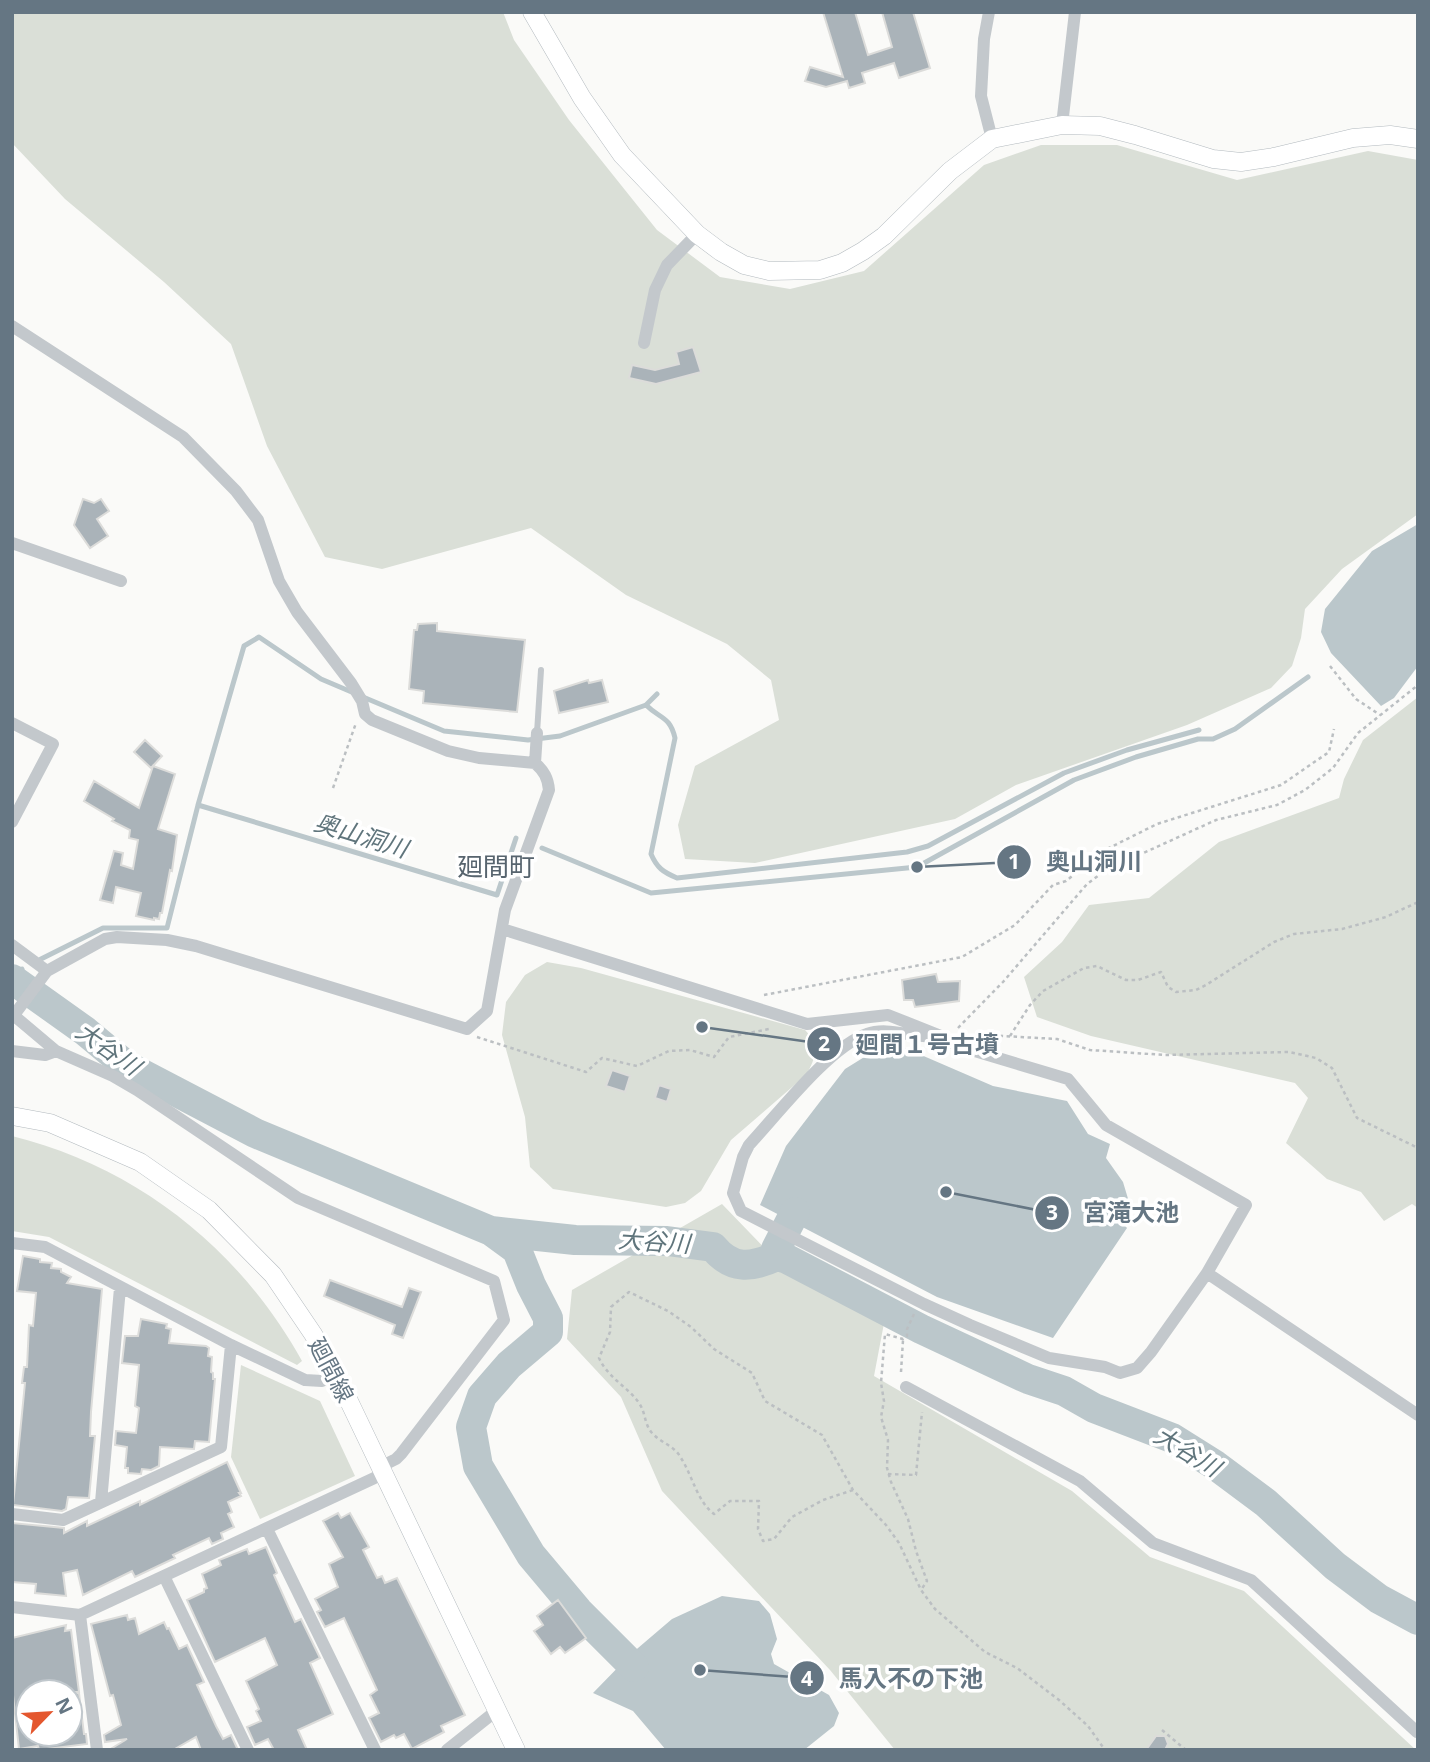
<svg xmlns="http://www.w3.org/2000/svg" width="1430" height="1762" viewBox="0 0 1430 1762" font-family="'Open Sans','Noto Sans JP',sans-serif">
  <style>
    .green { fill: #dadfd7 }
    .water { fill: #bbc7cb }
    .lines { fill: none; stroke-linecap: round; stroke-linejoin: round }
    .stream { stroke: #bbc7cb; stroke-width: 5 }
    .river { stroke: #bbc7cb; stroke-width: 30 }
    .building { fill: #aab3b9; stroke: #dcdcda; stroke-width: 2 }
    .secondary-casing { stroke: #b3babf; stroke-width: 19 }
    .path { stroke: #bbbfc2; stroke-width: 2.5; stroke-dasharray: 3.5 3.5; stroke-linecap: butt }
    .lane { stroke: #c3c8cc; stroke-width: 6 }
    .street { stroke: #c3c8cc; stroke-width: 12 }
    .secondary { stroke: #fff; stroke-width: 18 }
    .labels { text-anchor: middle; stroke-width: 7; stroke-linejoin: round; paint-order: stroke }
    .street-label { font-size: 23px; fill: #657683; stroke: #fff }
    .water-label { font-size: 24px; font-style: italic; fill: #60757c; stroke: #fff }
    .quarter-label { font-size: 26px; fill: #57646e; stroke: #fff }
    .leader { fill: none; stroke: #657683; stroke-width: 2.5 }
    .callout-dot { fill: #657683; stroke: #fff; stroke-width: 2.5 }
    .mark-label { font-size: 21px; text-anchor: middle; font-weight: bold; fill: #fff }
    .callout-label { font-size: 24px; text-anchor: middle; font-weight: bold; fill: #657683; stroke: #fff; stroke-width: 7; stroke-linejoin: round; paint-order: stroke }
  </style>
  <rect width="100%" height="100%" fill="#fafaf8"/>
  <!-- green -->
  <path class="green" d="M12 12H503L514 40 569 120 657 230 720 277 790 289 864 271 984 165 1041 145H1117L1237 180 1368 151 1418 160V514L1342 569 1305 609 1301 638 1292 666 1271 688 1187 725 1016 785 955 819 755 863 685 859 678 825 695 766 779 720 771 680 727 644 626 595 531 528 382 569 325 557 267 446 231 344 164 282 65 199 12 143Z
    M1418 697V1208L1412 1204 1384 1221 1361 1192 1327 1179 1286 1143 1308 1098 1295 1083 1091 1036 1037 1017 1024 977 1062 942 1089 905 1149 898 1219 842 1339 798 1344 779 1363 740Z
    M547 962 581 968 805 1030C820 1045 816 1058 806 1075L731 1140 701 1191 685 1203 666 1207 553 1189 530 1167 525 1117 502 1035 506 1002 525 975Z
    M12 1136C137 1167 240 1249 302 1361L297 1365 49 1237 12 1231Z
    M722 1204 779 1263 885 1318 874 1376 1072 1491 1150 1557 1244 1591 1416 1750H895L830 1670 662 1491 621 1397 567 1339 572 1290Z
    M241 1365 320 1401 355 1476 260 1519 231 1457Z"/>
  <!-- water -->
  <path class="water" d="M1418 524V666L1394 698 1381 706 1331 653 1321 632 1325 609 1372 551Z
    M905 1048 993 1086 1067 1101 1088 1134 1110 1144 1106 1158 1123 1182 1129 1202 1119 1219 1127 1228 1053 1338 937 1297 760 1205 786 1146 845 1069 874 1051Z
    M722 1596 759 1601 770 1614 777 1639 771 1654 774 1664 829 1695 839 1713 834 1726 804 1750H666L633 1711 593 1693 631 1654 672 1619Z"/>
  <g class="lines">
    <!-- stream -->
    <path class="stream" d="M363 697 444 731 528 740 560 736 646 705 657 694
      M646 705C660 719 670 716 675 738L651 854C657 868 663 872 677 878L907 852 928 846 1064 773 1127 750 1199 730
      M198 805 497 895 516 838
      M542 848 651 893 917 867 1074 780 1136 757 1198 739H1213L1235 729 1308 677
      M41 959 103 928H167L198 805 244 646 259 637 321 679 354 693
      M12 974 22 969"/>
    <!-- river -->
    <path class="river" d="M12 979 85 1031 127 1066 255 1133 491 1231 575 1240 667 1241 713 1247C732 1270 751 1268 777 1256L787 1259 921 1329 1028 1379 1064 1391 1094 1408 1172 1438 1215 1465 1266 1503 1335 1566 1379 1599 1418 1620
      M491 1231 517 1250 531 1285 548 1318V1332L509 1365 482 1396 471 1427 478 1466 531 1555 578 1611 634 1667
      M777 1256 776 1249 795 1212"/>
  </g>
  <!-- building -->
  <path class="building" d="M823 12H855L868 55 892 47 882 12H913L930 68 899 78 894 63 862 73 865 83 849 88 847 81 826 87 805 81 810 67 843 77Z
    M693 347 701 372 656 384 629 378 632 365 655 370 679 364 676 352Z
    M83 499 94 503 101 499 109 511 97 519 108 536 90 548 74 525Z
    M437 623V631L525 640 517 712 423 703 424 691 409 689 414 630H417L418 624Z
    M588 680 589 683 602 680 608 702 559 713 554 691Z
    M145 740 162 756 151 768 134 752Z
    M153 766 175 774 158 829 177 835 172 871 170 870 162 913H160L159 919 154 918V920L136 916 141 893 116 887 113 903 100 900 114 851 123 853 121 865 133 869 138 840 129 838 130 830 112 821 114 819 84 801 94 781 139 808Z
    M936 974 938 982 960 981 959 1001 915 1007 913 1000H904L902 980Z
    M612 1070 630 1076 625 1092 606 1086Z
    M659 1085 671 1089 667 1102 655 1098Z
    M23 1256 40 1259V1262L52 1263 51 1268 61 1269V1272L71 1277 67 1283 102 1289 91 1412 90 1436H95L89 1498 68 1497 66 1509 62 1511 13 1505 25 1383H22L24 1367H27L29 1325 33 1326 36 1293 17 1291Z
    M330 1280 402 1307 409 1288 421 1292 403 1338 392 1334 395 1325 324 1296Z
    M141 1319 167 1324 166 1328 171 1329 169 1343 206 1346 209 1348 208 1356 212 1357 211 1372 213 1373V1379H215L209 1442 195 1441 194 1449 160 1447 159 1466 151 1470 142 1469 141 1474 128 1473V1468H125L127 1447 115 1445 116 1431 136 1433 139 1408 135 1406 139 1365 122 1363 125 1336H138Z
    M227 1462 241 1493H239L241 1496 228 1502 232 1512 228 1514 234 1527 221 1533 223 1539 212 1544 209 1538 173 1555 175 1558 135 1577 132 1571 83 1595 77 1570 63 1573 66 1596 35 1593 36 1584 12 1582V1523L64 1528V1533L87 1521V1526L140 1501V1505Z
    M338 1513 341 1518 350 1513 369 1547 363 1550 377 1578 382 1576 385 1583 397 1578 465 1715 441 1726 444 1732 412 1749 404 1734 396 1738 394 1735 381 1742 369 1718 379 1713 370 1695 377 1690 344 1618 325 1627 317 1612 321 1610 315 1599 338 1587 329 1564 343 1557 323 1521Z
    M266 1547 277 1573 274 1575 295 1622 301 1619 320 1658 310 1663 333 1714 298 1730 307 1750H274L268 1739 255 1745 247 1727 261 1721 256 1711 259 1709 246 1681 277 1665 265 1638 215 1662 187 1600 204 1592V1589L207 1588 202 1574 221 1565 219 1560 247 1549 249 1554Z
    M558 1600 586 1638 565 1653 560 1647 551 1654 534 1631 543 1625 537 1616Z
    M127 1615 128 1620 135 1618 139 1634 164 1622 167 1629 169 1628 179 1649 187 1645 204 1682 197 1685 216 1726 223 1739 231 1735 238 1750H201L196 1737 173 1750H109L127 1739 105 1742 104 1735 121 1725 113 1695 110 1696 91 1624Z
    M66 1625 65 1631 71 1630 79 1692H28V1734H70V1694L79 1693 84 1734H86L87 1744 39 1750 38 1746 19 1749 12 1686V1638Z
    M1156 1736H1165L1168 1744 1165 1750H1146Z"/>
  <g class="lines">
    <!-- secondary casing -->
    <g class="secondary-casing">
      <path id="secondary" d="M532 12 582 98 622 155 697 234 721 252 744 265 769 271 820 270 842 263 863 251 884 236 950 171 992 139 1062 125 1100 126 1135 135 1213 159 1241 162 1274 157 1353 138 1390 135 1418 139
        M12 1116 50 1123 140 1162 209 1210 273 1275 313 1334 336 1374 516 1750"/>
    </g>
    <!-- path -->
    <path class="path" d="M1330 666 1356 699 1380 715
      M333 788 356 723
      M764 995 962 957 1015 925 1053 885 1066 881 1103 851 1157 824 1281 785 1329 752 1334 729
      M958 1028 1003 982 1087 884 1106 870 1216 820 1277 805 1305 790 1333 768 1358 733 1418 685
      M1010 1036 1030 1005 1043 991 1084 968 1097 966 1126 980H1138L1161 972 1168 987 1176 992 1196 990 1206 985 1274 942 1294 934 1342 929 1386 917 1418 902
      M477 1037 586 1072 602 1058 637 1066 669 1051 690 1050 714 1057 729 1037 769 1029
      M979 1037 984 1035 1057 1039 1090 1050 1165 1055 1289 1052 1316 1058 1332 1068 1357 1118 1418 1148
      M914 1314 907 1329V1336L903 1339 885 1334 881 1383 884 1401 881 1417 888 1440 887 1468 891 1482 908 1519 916 1551 927 1581 921 1590
      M901 1372 903 1340
      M888 1474 916 1475 922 1412
      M853 1490 823 1500 792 1517 774 1539 763 1541 758 1529 759 1501H730L714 1514C697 1501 693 1477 681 1458 675 1446 661 1443 652 1433 644 1424 646 1413 639 1403 628 1387 608 1378 599 1358L610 1332 611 1307 629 1292 668 1311 691 1327 714 1349 752 1373 765 1401 822 1435 853 1490 886 1525 899 1543 921 1590 935 1609 985 1652 1017 1668 1059 1700 1088 1726 1105 1750
      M1162 1730 1186 1750"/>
    <!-- lane -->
    <path class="lane" d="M537 733 541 670"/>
    <!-- street -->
    <path class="street" d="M989 12 984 39 981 96 992 139
      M1062 125 1075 12
      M12 326 183 437 236 491 258 520 279 581 297 612 351 683 362 701 365 714 372 720 448 751 479 758 535 763
      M644 343 655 290 667 265 697 234
      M12 543 121 581
      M12 723 53 744 12 822
      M502 929 807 1024 888 1015 941 1036 958 1046 1068 1079 1106 1125 1246 1205 1207 1273 1418 1415
      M12 945 47 971
      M12 1014 56 1051 113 1076 137 1090 298 1198 494 1281 504 1320 401 1454 396 1459 380 1467
      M14 1015 47 971 105 939 117 937 167 940 196 946 467 1029 487 1011 505 910 549 790C548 778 544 771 535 763L537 733
      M937 1036C914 1039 889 1026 867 1034 830 1046 777 1115 749 1145L743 1157 733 1193 741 1211 924 1304 970 1325 1049 1358 1105 1367 1120 1373 1137 1368 1151 1352 1207 1273
      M12 1051 45 1055 56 1051
      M12 1243 45 1247 231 1345 305 1380 322 1381 336 1374
      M906 1387 1080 1481 1153 1543 1251 1580 1417 1732
      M101 1502 120 1288
      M12 1514 63 1520 221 1447 231 1345
      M267 1529 375 1750
      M164 1576 248 1750
      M12 1607 80 1615 383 1474
      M80 1615 97 1750
      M447 1750 496 1711"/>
    <!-- secondary -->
    <use href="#secondary" class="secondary"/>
  </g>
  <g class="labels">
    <!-- street labels -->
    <g class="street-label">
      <text transform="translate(331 1370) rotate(62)" y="8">廻間線</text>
    </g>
    <!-- water labels -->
    <g class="water-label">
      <text transform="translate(361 836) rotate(17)" y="8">奥山洞川</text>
      <text transform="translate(108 1049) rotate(35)" y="8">大谷川</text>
      <text transform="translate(654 1242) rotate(4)" y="8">大谷川</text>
      <text transform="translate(1187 1452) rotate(31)" y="8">大谷川</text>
    </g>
    <!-- quarter labels -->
    <g class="quarter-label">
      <text x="496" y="876">廻間町</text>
    </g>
  </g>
  <!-- callouts -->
  <path class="leader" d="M917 867L1014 862M702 1027L824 1044M946 1192L1052 1213M700 1670L807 1678"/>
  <g class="callout-dot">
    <circle cx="917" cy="867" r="7"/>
    <circle cx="702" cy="1027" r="7"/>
    <circle cx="946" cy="1192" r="7"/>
    <circle cx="700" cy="1670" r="7"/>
    <circle cx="1014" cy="862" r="18"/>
    <circle cx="824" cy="1044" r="18"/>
    <circle cx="1052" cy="1213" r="18"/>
    <circle cx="807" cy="1678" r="18"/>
  </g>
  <g class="mark-label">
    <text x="1014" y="869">1</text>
    <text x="824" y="1051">2</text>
    <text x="1052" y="1220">3</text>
    <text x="807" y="1686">4</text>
  </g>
  <g class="callout-label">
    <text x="1094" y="870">奥山洞川</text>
    <text x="927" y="1053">廻間１号古墳</text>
    <text x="1131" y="1221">宮滝大池</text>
    <text x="911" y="1687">馬入不の下池</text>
  </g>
  <!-- border -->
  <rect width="1430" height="1762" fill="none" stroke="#657683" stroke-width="28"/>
  <!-- north arrow -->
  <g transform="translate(49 1713) rotate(65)"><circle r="33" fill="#ffffff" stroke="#c1c8cd" stroke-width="2"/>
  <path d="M0-5L12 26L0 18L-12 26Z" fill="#e4572e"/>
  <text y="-10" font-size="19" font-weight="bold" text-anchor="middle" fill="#657683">N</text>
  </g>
</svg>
